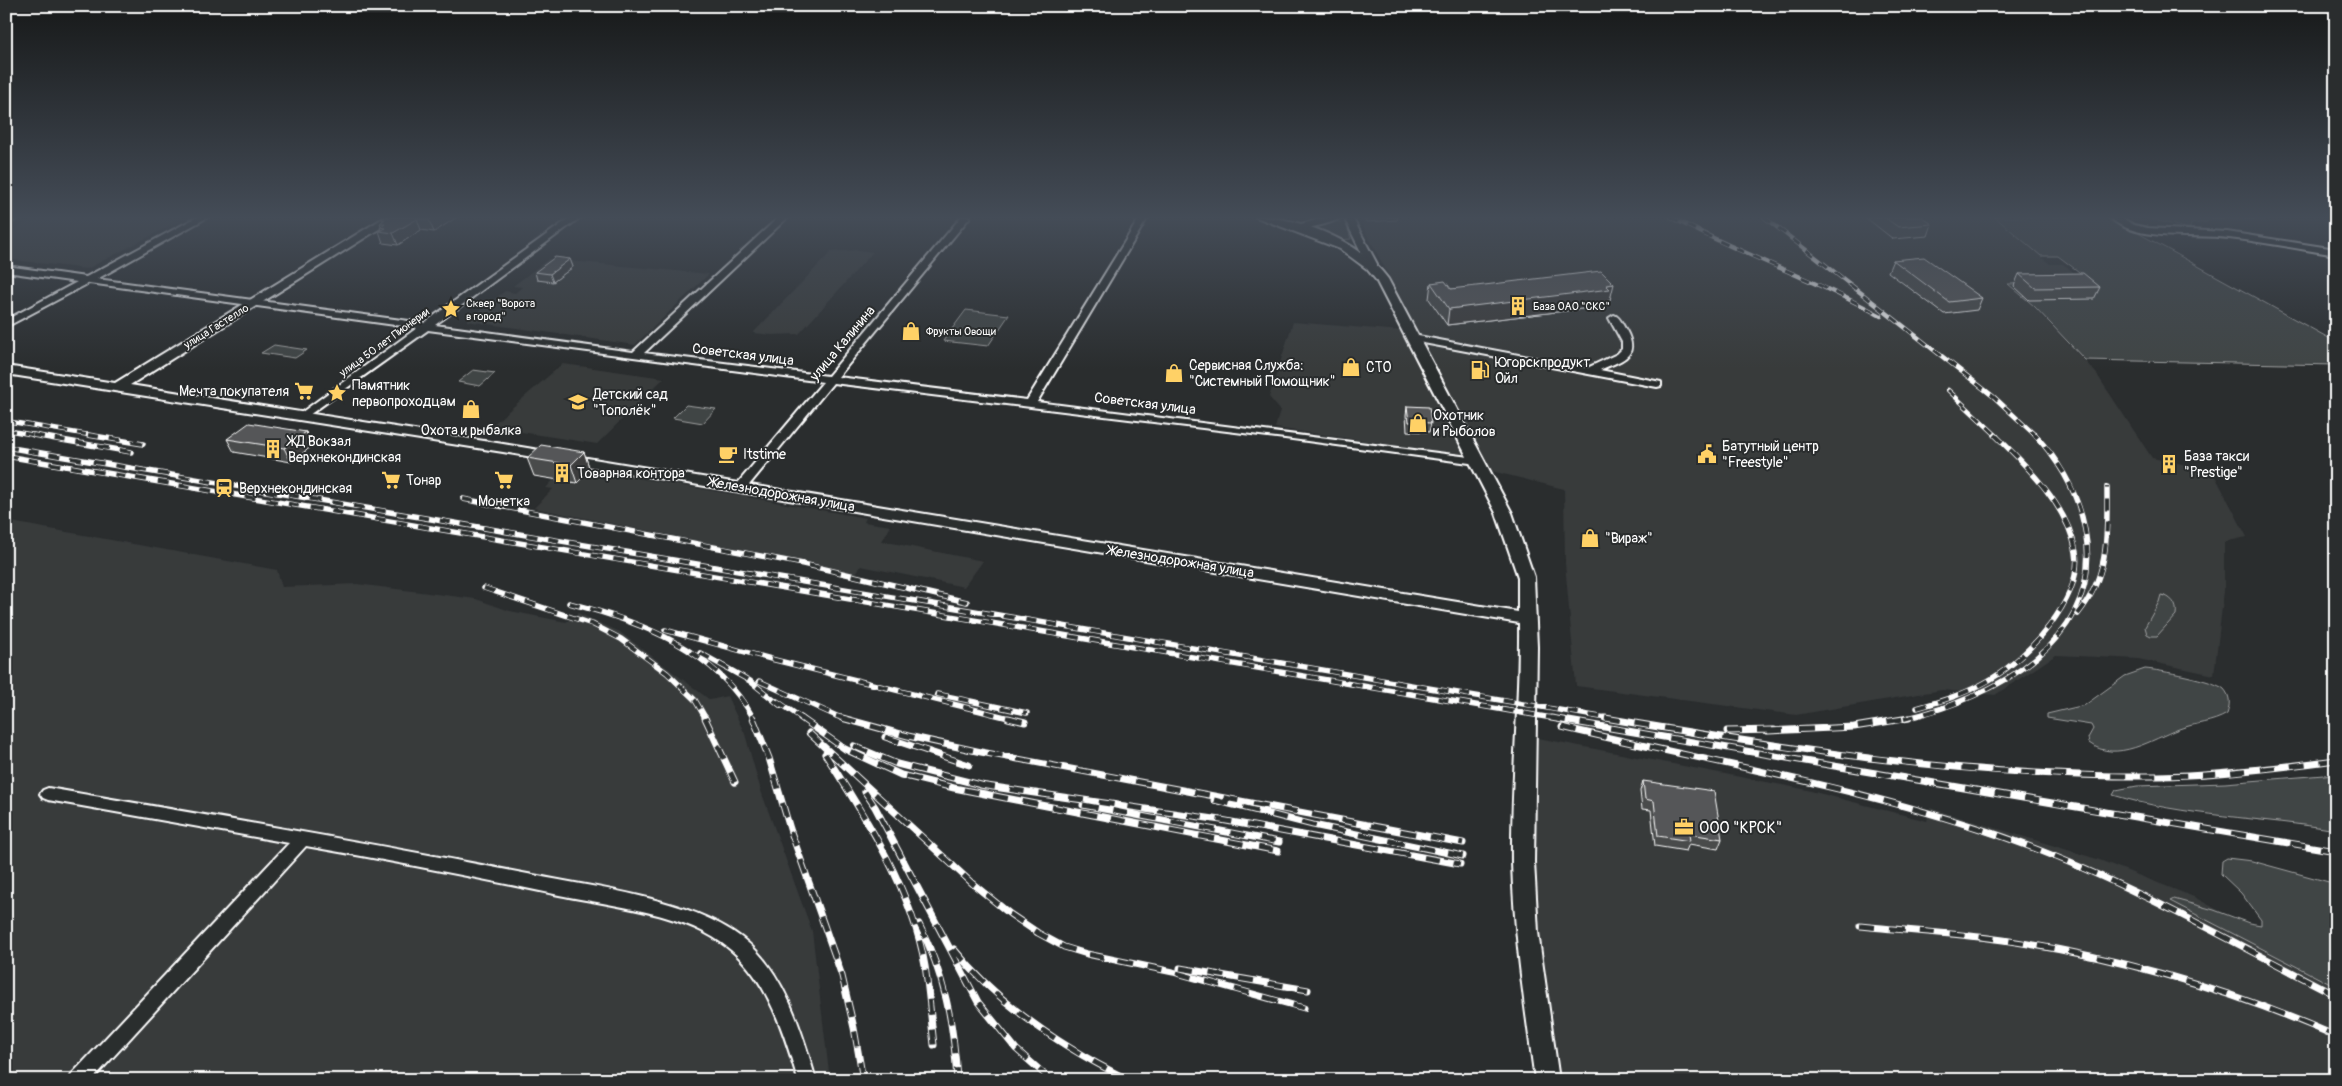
<svg xmlns="http://www.w3.org/2000/svg" width="2342" height="1086" viewBox="0 0 2342 1086" font-family="Pangolin,sans-serif">
  <style>
    .built { fill: #373a3b }
    .green { fill: #414445; stroke: #a0a2a2 }
    .lines { fill: none; stroke-linecap: round; stroke-linejoin: round }
    .minor-casing { stroke: #fff; stroke-width: 4 }
    .major-casing { stroke: #fff; stroke-width: 4 }
    .minor { fill: #2a2d2e; fill-rule: evenodd }
    .major { fill: #2a2d2e; fill-rule: evenodd }
    .rail-far2-casing { stroke: #fff; stroke-width: 4.5 }
    .rail-far1-casing { stroke: #fff; stroke-width: 5.5 }
    .rail-casing { stroke: #fff; stroke-width: 7 }
    .rail-far2 { stroke: #2a2d2e; stroke-width: 3; stroke-dasharray: 9; stroke-linecap: butt }
    .rail-far1 { stroke: #2a2d2e; stroke-width: 4; stroke-dasharray: 11; stroke-linecap: butt }
    .rail { stroke: #2a2d2e; stroke-width: 5; stroke-dasharray: 15; stroke-linecap: butt }
    .wall { fill: #494b4c; stroke: #fff }
    .shaded-wall { fill: #3c3d3e; stroke: #fff }
    .building { fill: #555758; stroke: #fff }
    .labels { text-anchor: middle; stroke-width: 4; stroke-linejoin: round; paint-order: stroke }
    .far-poi-label { font-size: 11px; fill: #fff; stroke: #2a2d2e; text-anchor: start }
    .far-street-label { font-size: 11px; fill: #fff; stroke: #2a2d2e }
    .street-label { font-size: 14px; fill: #fff; stroke: #2a2d2e }
    .poi-label { font-size: 14px; fill: #fff; stroke: #2a2d2e; text-anchor: start }
    .near-poi-label { font-size: 16px; fill: #fff; stroke: #2a2d2e; text-anchor: start }
  </style>
  <rect width="100%" height="100%" fill="#2a2d2e"/>
  <filter id="ink" filterUnits="userSpaceOnUse"><feTurbulence type="fractalNoise" baseFrequency=".02" numOctaves="2"/><feDisplacementMap in="SourceGraphic" scale="10" xChannelSelector="R" yChannelSelector="G"/><feConvolveMatrix kernelMatrix="1 2 1 2 8 2 1 2 1" color-interpolation-filters="sRGB"/></filter>
  <g filter="url(#ink)">
    <!-- built -->
    <path class="built" d="M39 217H158L179 221 87 269 6 259V233Z
      M1358 217H1994L2050 264H2063L2085 281 2007 284 2032 305 2096 373 2152 458 2212 470 2247 537 2224 542V591L2214 675 2138 659 2056 655 1995 695 1942 690 1796 715 1576 686 1565 564 1564 489 1491 471Z
      M858 250 873 252 799 334 772 335 753 333 831 252Z
      M548 259 709 274 635 345 466 321 505 291 515 293 522 287 513 286Z
      M1293 322 1402 331 1469 456 1275 428 1280 410 1269 397Z
      M562 364 587 367 664 378 597 444 490 427Z
      M548 463 738 495 740 493 748 494 747 497 866 518 864 522 891 526 882 541 983 561 964 587 861 566 856 573 534 508 553 489 546 488 554 479 534 476Z
      M6 521 277 570 282 587 357 584 476 599 510 611 566 622 578 613 620 632 710 700 727 696 745 734 761 791 812 931 830 1080H6Z
      M1538 738 1803 789 1927 821 1930 808 2097 859 2194 897 2336 974V1080H1558L1535 888Z"/>
    <!-- green -->
    <path class="green" d="M1995 217H2109L2336 342V365L2085 360 2034 306 2008 284 2091 281 2058 256H2041Z
      M2145 217H2281L2266 220 2213 218 2206 222 2191 224 2190 228H2185Z
      M1332 221 1346 223 1351 239 1338 240 1313 229 1314 226Z
      M966 310 1009 315 988 346 943 341Z
      M274 345 307 350 295 358 261 353Z
      M473 370 495 373 480 386 458 382Z
      M686 405 716 409 703 423 673 418Z
      M2161 595C2171 596 2178 605 2176 615L2157 636H2151L2147 634 2145 627 2159 602Z
      M2145 669C2159 670 2214 680 2224 689 2231 697 2230 705 2227 714 2212 723 2195 723 2179 729 2152 739 2117 764 2089 743L2088 738 2093 729 2091 725 2047 718V714L2085 705 2125 676Z
      M2336 774V830C2262 817 2185 817 2113 795L2116 790 2137 786 2225 783Z
      M2227 858 2252 861 2336 884V987L2170 901 2174 899 2214 910 2249 923 2261 925V920L2241 893 2221 874 2222 861Z"/>
    <g class="lines">
      <!-- minor casing -->
      <g class="minor-casing">
        <path id="minor" d="M9 217H20L6 225V218Z
          M197 217H208L97 279 424 323 571 217H581L435 325 633 352 779 217H788L644 353 828 376 961 217H970L838 377 1027 400 1140 217H1148L1037 402 1477 458 1483 461 1477 464 1285 438 833 383 745 490 741 491 735 487 737 484 823 382 428 330 302 420 296 417 298 415 417 328 89 283 6 327V320L77 282 6 272V266L86 277Z
          M1328 217H1342C1334 223 1296 233 1289 227Z
          M1344 217H1352L1377 264 1375 266 1372 267 1367 264Z
          M2109 217H2120L2134 225 2148 228 2227 232 2336 249V255C2300 249 2264 242 2229 238 2193 233 2137 243 2109 217Z
          M1614 315C1620 317 1622 324 1626 330 1641 358 1621 360 1600 370L1661 382V386L1657 387 1413 341 1408 338 1413 335 1587 368 1617 354 1622 349V342L1609 318Z
          M48 788C210 816 372 843 533 875 596 888 690 898 742 938 784 970 802 1031 816 1080H798C784 1033 769 982 731 950 689 913 613 906 559 895 475 877 391 861 306 846L92 1080H70L72 1074 289 843 48 800 43 798 40 794 43 790Z"/>
      </g>
      <!-- major casing -->
      <g class="major-casing">
        <path id="major" d="M385 217H398L130 385 503 444 1518 612V577L1496 513 1376 280 1367 269 1340 249 1256 217C1301 217 1361 242 1388 279L1512 513 1534 577 1537 647 1534 862 1538 932 1559 1080H1535C1525 1007 1514 935 1512 862 1511 782 1520 703 1519 623L503 452 6 374V366L115 383Z"/>
      </g>
      <!-- minor -->
      <use href="#minor" class="minor"/>
      <!-- major -->
      <use href="#major" class="major"/>
      <!-- rail-far2 casing -->
      <g class="rail-far2-casing">
        <path id="rail-far2" d="M1671 217C1739 254 1813 278 1881 316
          M1764 217 1994 397 2036 436
          M1948 390 1997 436
          M6 421 95 436
          M6 430 40 436"/>
      </g>
      <!-- rail-far1 casing -->
      <g class="rail-far1-casing">
        <path id="rail-far1" d="M33 435 131 452
          M88 435 143 444
          M6 447 1612 719
          M6 456 1558 719
          M463 499 803 564 967 602
          M484 588 592 624 621 639 667 673 695 700 706 719
          M569 603C642 622 715 649 754 719
          M2078 614C2110 574 2107 535 2107 487
          M665 630 771 659 1013 719
          M700 653 750 681 781 706
          M759 681 841 718
          M937 694 1027 713
          M777 701 803 719
          M1917 708C1942 701 1968 693 1991 679 2028 657 2083 599 2076 552 2068 506 2027 466 1995 435
          M836 716 847 719
          M1904 719C1994 698 2106 640 2085 530 2078 493 2061 463 2035 435"/>
      </g>
      <!-- rail casing -->
      <g class="rail-casing">
        <path id="rail" d="M705 718 735 782
          M753 718 769 758 790 829 842 976 854 1028 863 1080
          M801 718 845 749 901 775 954 788 1278 851
          M842 718 908 736 981 752 1463 843
          M1008 718 1025 722
          M1551 718 2336 851
          M1605 718C1788 749 1973 778 2159 776 2219 775 2277 768 2336 760
          M1562 727C1716 764 1874 789 2023 844 2131 884 2234 943 2336 995
          M1727 731 1774 730
          M1768 731 1854 727 1909 718
          M809 733 973 884 1010 914 1038 933 1064 947 1087 954 1173 972 1304 1008
          M885 737 969 765
          M854 746 897 764 985 786
          M825 754C866 818 912 889 925 966 929 992 931 1019 934 1045
          M980 785 1221 820 1460 864
          M865 792 875 807 978 1002 1016 1049 1051 1080
          M1214 800 1313 825 1463 856
          M1083 805 1279 842
          M919 924C944 974 954 1024 957 1080
          M1860 926C1908 931 1956 933 2003 940 2118 957 2229 989 2336 1036
          M954 949C1000 1006 1063 1048 1129 1080
          M1180 968 1308 990"/>
      </g>
      <!-- rail-far2 -->
      <use href="#rail-far2" class="rail-far2"/>
      <!-- rail-far1 -->
      <use href="#rail-far1" class="rail-far1"/>
      <!-- rail -->
      <use href="#rail" class="rail"/>
    </g>
    <!-- wall -->
    <path class="wall" d="M457 217 434 232 421 230 398 245 383 243 379 231 381 230 380 227 381 226 380 223 383 221 382 219Z
      M1364 217H1398L1397 220 1366 222Z
      M1865 217H1922L1932 224 1928 236 1893 239Z
      M570 259 573 267 553 282 537 280 535 272Z
      M1893 260 1982 298 1977 310 1944 314 1888 272Z
      M2019 274 2100 287 2094 299 2029 300 2014 286Z
      M1431 283 1451 289 1610 300H1608L1607 306 1447 325 1429 299Z
      M1407 406 1431 423 1429 432 1407 431 1406 415Z
      M306 432 312 446 291 462 234 452 227 439Z
      M584 452 590 470 577 483 534 476 527 458Z
      M1643 781 1722 839 1718 849 1689 844 1686 851 1655 846 1651 810 1642 809 1640 791Z"/>
    <!-- shaded-wall -->
    <path class="shaded-wall" d="M434 217H457L434 232 429 220Z
      M417 219 421 230 398 245 393 233Z
      M570 259 573 267 553 282 550 274Z
      M1614 284 1610 300H1608L1607 306 1447 325 1449 309Z
      M306 432 312 446 291 462 284 448Z
      M584 452 590 470 577 483 571 465Z"/>
    <!-- building -->
    <path class="building" d="M385 217H434L429 220 417 219 393 233 379 231 385 228 380 227 385 223H380L385 219H382Z
      M1884 217H1922L1932 224 1898 227Z
      M555 257 570 259 550 274 535 272Z
      M1924 257 1982 298 1949 302 1893 260Z
      M1601 271 1614 284 1606 285 1610 289 1449 309 1431 283 1445 281 1451 289Z
      M2083 273 2100 287 2035 288 2019 274Z
      M1407 406 1429 407 1431 423 1409 422Z
      M249 423 306 432 284 448 227 439Z
      M541 445 584 452 571 465 527 458Z
      M1643 781 1714 791 1722 839 1689 834 1690 841 1658 836 1654 801 1645 799Z"/>
  </g>
  <!-- sky -->
  <linearGradient id="sky" x2="0" y2="1"><stop stop-color="#171919"/><stop offset="0.59" stop-color="#444c57"/><stop offset="1" stop-color="#444c57" stop-opacity="0"/></linearGradient>
  <rect width="2342" height="369" fill="url(#sky)"/>
  <!-- icons -->
  <defs>
    <g id="building-bare" transform="scale(1.5)"><path d="M-4-6H4V6H1V3H-1V6H-4ZM-2.5-4.3h1.7v1.8h-1.7ZM.8-4.3h1.7v1.8H.8ZM-2.5-1h1.7V.8h-1.7ZM.8-1h1.7V.8H.8Z" fill="#ffd166" stroke="#2a2d2e" stroke-width="2.5" paint-order="stroke"/></g>
    <g id="sight-bare" transform="scale(1.5)"><path d="M0-6L1.8-2.2L6-1.7L2.9 1.2L3.7 5.4L0 3.3L-3.7 5.4L-2.9 1.2L-6-1.7L-1.8-2.2Z" fill="#ffd166" stroke="#2a2d2e" stroke-width="2.5" paint-order="stroke"/></g>
    <g id="shop-bare" transform="scale(1.5)"><path d="M-5-2.5h2.3a2.7 3.5 0 0 1 5.4 0H5L5.5 6h-11ZM-1.5-2.5h3a1.5 2.3 0 0 0-3 0Z" fill="#ffd166" stroke="#2a2d2e" stroke-width="2.5" paint-order="stroke"/></g>
    <g id="fuel-bare" transform="scale(1.5)"><path d="M-5.5-6h7V0h2V4h1.3V-2.5L3-4.5l.8-.8L6-3V5H2.5V1h-1V6h-7ZM-4.2-4.7v3.2H.2V-4.7Z" fill="#ffd166" stroke="#2a2d2e" stroke-width="2.5" paint-order="stroke"/></g>
    <g id="supermarket-bare" transform="scale(1.5)"><path d="M-6-5.5h2.5l.6 2H6L4.5 2H-2.5L-4.4-4H-6ZM-1.5 3.2a1.3 1.3 0 1 0 .1 0ZM3 3.2a1.3 1.3 0 1 0 .1 0Z" fill="#ffd166" stroke="#2a2d2e" stroke-width="2.5" paint-order="stroke"/></g>
    <g id="school-bare" transform="scale(1.5)"><path d="M0-5L7-2L0 1L-7-2ZM-4 1L0 2.5L4 1V4Q0 6-4 4Z" fill="#ffd166" stroke="#2a2d2e" stroke-width="2.5" paint-order="stroke"/></g>
    <g id="cafe-bare" transform="scale(1.5)"><path d="M-5.5-4.5H6V0H3Q3 3.5 0 3.5H-2.5Q-5.5 3.5-5.5 0ZM3-3.2v2h1.7v-2ZM-6 4.5H4V6H-6Z" fill="#ffd166" stroke="#2a2d2e" stroke-width="2.5" paint-order="stroke"/></g>
    <g id="civic-bare" transform="scale(1.5)"><path d="M-.6-6.5H3V-4.5H.6V-3L4-1V1h2V6H-6V1h2V-1L-.6-3ZM-1.2 2.5V6h2.4V2.5Z" fill="#ffd166" stroke="#2a2d2e" stroke-width="2.5" paint-order="stroke"/></g>
    <g id="station-bare" transform="scale(1.5)"><path d="M-3-6H3Q5-6 5-4V2Q5 4 3 4L4.5 6H3L1.5 4h-3L-3 6H-4.5L-3 4Q-5 4-5 2V-4Q-5-6-3-6ZM-3.5-4v3h7v-3ZM-3.5 1v1.5H-2V1ZM2 1v1.5H3.5V1Z" fill="#ffd166" stroke="#2a2d2e" stroke-width="2.5" paint-order="stroke"/></g>
    <g id="office-bare" transform="scale(1.5)"><path d="M-6-3h4V-5.5h4V-3h4V5H-6ZM-1-4.5V-3h2v-1.5ZM-6 0V1H6V0Z" fill="#ffd166" stroke="#2a2d2e" stroke-width="2.5" paint-order="stroke"/></g>
  </defs>
  <g fill-rule="evenodd">
    <use href="#building-bare" x="1518" y="306"/>
    <use href="#sight-bare" x="451" y="309"/>
    <use href="#shop-bare" x="911" y="331"/>
    <use href="#shop-bare" x="1351" y="367"/>
    <use href="#fuel-bare" x="1480" y="370"/>
    <use href="#shop-bare" x="1174" y="373"/>
    <use href="#supermarket-bare" x="304" y="391"/>
    <use href="#sight-bare" x="337" y="393"/>
    <use href="#school-bare" x="578" y="402"/>
    <use href="#shop-bare" x="471" y="409"/>
    <use href="#shop-bare" x="1418" y="423"/>
    <use href="#building-bare" x="273" y="449"/>
    <use href="#cafe-bare" x="728" y="454"/>
    <use href="#civic-bare" x="1707" y="454"/>
    <use href="#building-bare" x="2169" y="464"/>
    <use href="#building-bare" x="562" y="473"/>
    <use href="#supermarket-bare" x="391" y="480"/>
    <use href="#supermarket-bare" x="504" y="480"/>
    <use href="#station-bare" x="224" y="488"/>
    <use href="#shop-bare" x="1590" y="538"/>
    <use href="#office-bare" x="1684" y="827"/>
  </g>
  <g class="labels">
    <!-- far-poi labels -->
    <g class="far-poi-label">
      <text x="466" y="307">Сквер "Ворота<tspan x="466" dy="13">в город"</tspan></text>
      <text x="1533" y="310">База ОАО "СКС"</text>
      <text x="926" y="335">Фрукты Овощи</text>
    </g>
    <!-- far-street labels -->
    <g class="far-street-label">
      <text transform="translate(216 326) rotate(-32)" y="4">улица Гастелло</text>
      <text transform="translate(384 342) rotate(-36)" y="4">улица 50 лет Пионерии</text>
    </g>
    <!-- street labels -->
    <g class="street-label">
      <text transform="translate(842 343) rotate(-50)" y="5">улица Калинина</text>
      <text transform="translate(743 354) rotate(7)" y="5">Советская улица</text>
      <text transform="translate(1145 403) rotate(7)" y="5">Советская улица</text>
      <text transform="translate(782 494) rotate(10)" y="5">Железнодорожная улица</text>
      <text transform="translate(1181 561) rotate(9)" y="5">Железнодорожная улица</text>
    </g>
    <!-- poi labels -->
    <g class="poi-label">
      <text x="1495" y="367">Югорскпродукт<tspan x="1495" dy="16">Ойл</tspan></text>
      <text x="1189" y="370">Сервисная Служба:<tspan x="1189" dy="16">"Системный Помощник"</tspan></text>
      <text x="1366" y="372">СТО</text>
      <text x="352" y="390">Памятник<tspan x="352" dy="16">первопроходцам</tspan></text>
      <text x="289" y="396" text-anchor="end">Мечта покупателя</text>
      <text x="593" y="399">Детский сад<tspan x="593" dy="16">"Тополёк"</tspan></text>
      <text x="1433" y="420">Охотник<tspan x="1433" dy="16">и Рыболов</tspan></text>
      <text x="471" y="435" text-anchor="middle">Охота и рыбалка</text>
      <text x="288" y="446">ЖД Вокзал<tspan x="288" dy="16">Верхнекондинская</tspan></text>
      <text x="1722" y="451">Батутный центр<tspan x="1722" dy="16">"Freestyle"</tspan></text>
      <text x="743" y="459">Itstime</text>
      <text x="2184" y="461">База такси<tspan x="2184" dy="16">"Prestige"</tspan></text>
      <text x="577" y="478">Товарная контора</text>
      <text x="406" y="485">Тонар</text>
      <text x="239" y="493">Верхнекондинская</text>
      <text x="504" y="506" text-anchor="middle">Монетка</text>
      <text x="1605" y="543">"Вираж"</text>
    </g>
    <!-- near-poi labels -->
    <g class="near-poi-label">
      <text x="1699" y="833">ООО "КРСК"</text>
    </g>
  </g>
  <!-- margin -->
  <rect width="2342" height="1086" fill="none" stroke="#2a2d2e" stroke-width="25"/>
  <rect x="12" y="12" width="2317" height="1061" fill="none" stroke="#fff" stroke-width="2" filter="url(#ink)"/>
</svg>
